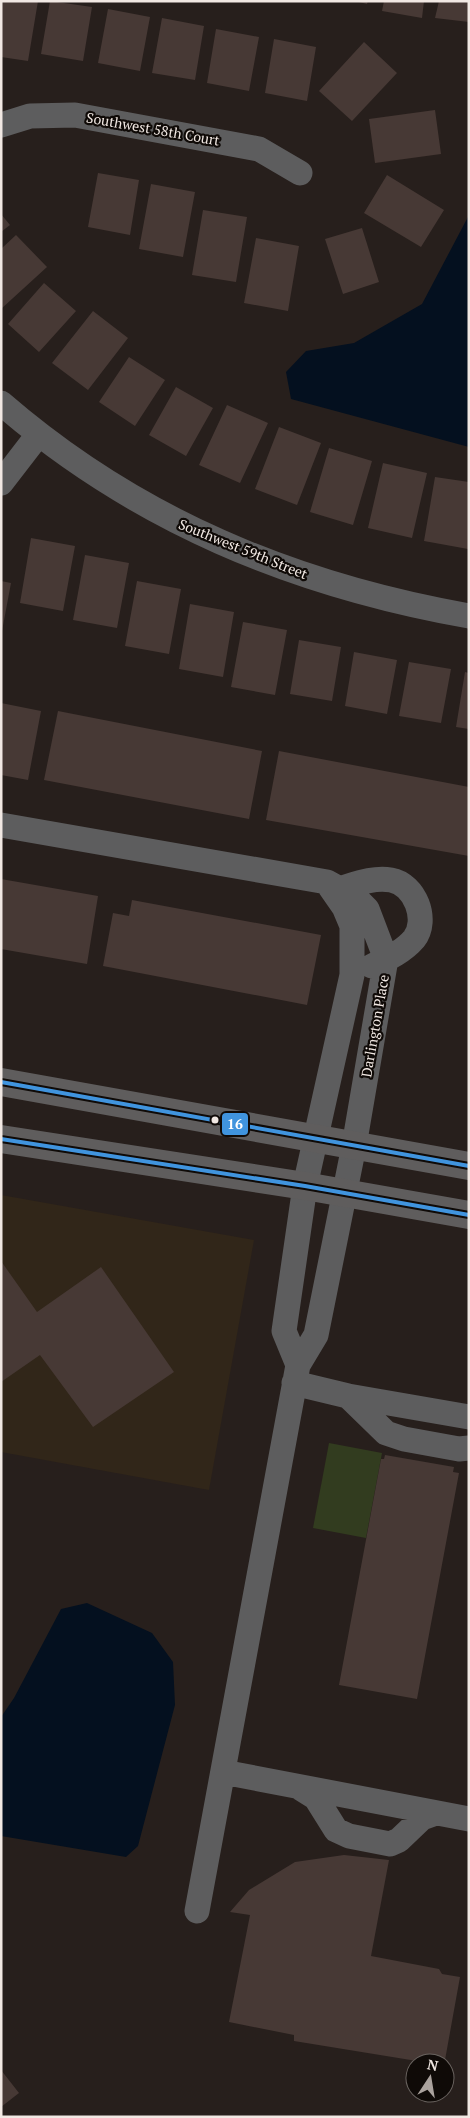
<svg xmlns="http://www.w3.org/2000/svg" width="470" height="2118" viewBox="0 0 470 2118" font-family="'PT Serif',serif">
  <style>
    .commercial { fill: #312619 }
    .green { fill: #323c1f }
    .water { fill: #04101f }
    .building { fill: #473935 }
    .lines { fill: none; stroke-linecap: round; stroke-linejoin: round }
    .minor { stroke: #5d5d5e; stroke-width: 25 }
    .major { stroke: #5f5d5d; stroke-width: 28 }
    .bus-1-casing { stroke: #0f0a07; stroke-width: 8 }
    .bus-1 { stroke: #4094de; stroke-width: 4 }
    .bus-dot { fill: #f1e8e3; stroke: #0f0a07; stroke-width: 2 }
    .labels { text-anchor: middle; stroke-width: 4.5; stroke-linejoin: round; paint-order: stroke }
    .street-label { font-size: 14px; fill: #f1e8e3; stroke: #0f0a07 }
    .line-badge { stroke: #0f0a07; stroke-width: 2 }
    .badge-label { font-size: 14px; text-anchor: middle; font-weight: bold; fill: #fff }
  </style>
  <rect width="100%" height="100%" fill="#271f1c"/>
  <!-- commercial -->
  <path class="commercial" d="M1 1195 254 1240 209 1490 1 1452Z"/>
  <!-- green -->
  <path class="green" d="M329 1443 382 1453 366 1538 313 1528Z"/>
  <!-- water -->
  <path class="water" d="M469 215V447L291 399 286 372 306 351 354 343 422 304Z
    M87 1603 152 1633 173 1662 175 1705 138 1846 126 1857 1 1836V1717L14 1698 61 1609Z"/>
  <!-- building -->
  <path class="building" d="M1 1H38L28 61 1 57Z
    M50 1 92 7 83 61 41 54Z
    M355 1H368L367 4Z
    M384 1H424L422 18 382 11Z
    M439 1H469V22L435 18Z
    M108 9 150 17 140 71 98 63Z
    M162 18 204 26 195 80 152 73Z
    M216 29 259 37 249 91 207 83Z
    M274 39 316 47 307 101 265 93Z
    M364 42 397 73 352 121 319 91Z
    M435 110 441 154 375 163 369 119Z
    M98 173 139 180 130 235 88 227Z
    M387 175 444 210 421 247 364 213Z
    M151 184 195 192 183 257 139 249Z
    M203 210 247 217 236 282 192 275Z
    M1 214 10 225 1 232Z
    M362 228 379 282 343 294 325 239Z
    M16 235 47 267 1 309V249Z
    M256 238 299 246 288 311 244 303Z
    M44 283 76 311 39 352 8 324Z
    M93 311 128 338 88 390 52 363Z
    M129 357 165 380 135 426 99 402Z
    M176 387 213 408 186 456 149 435Z
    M227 405 268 423 240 483 199 465Z
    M279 427 321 443 297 505 255 489Z
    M329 448 372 461 353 525 310 512Z
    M383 463 427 473 412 538 368 528Z
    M435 477 469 482 468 549 424 541Z
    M31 538 75 546 63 611 20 603Z
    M85 555 129 563 117 628 73 620Z
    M1 581 11 583 2 631H1Z
    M137 581 181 589 169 654 125 646Z
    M190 604 234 612 223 677 179 669Z
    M243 622 287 630 275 695 231 687Z
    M299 640 341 647 332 701 290 694Z
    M354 652 397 660 387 714 345 706Z
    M409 662 451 669 441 723 399 716Z
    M465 672 469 673V729L456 727Z
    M1 703 41 711 28 780 1 775Z
    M58 711 262 751 249 819 44 780Z
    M279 751 469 787V856L266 820Z
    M1 879 98 896 87 964 1 949Z
    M132 900 321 935 307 1005 103 966 113 913 129 916Z
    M1 1261 37 1312 101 1267 174 1372 93 1427 40 1355 1 1382Z
    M385 1455 454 1467 453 1472 459 1473 417 1699 339 1685 381 1459H384Z
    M344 1855 389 1860 371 1956 439 1969 442 1974 460 1977 445 2060 430 2057 423 2062 294 2041V2035L229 2022 250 1915 230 1912 249 1890 295 1862Z
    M1 2070 19 2093 1 2107Z"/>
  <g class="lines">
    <!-- minor -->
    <path class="minor" d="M1 125 30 116 75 115 259 149 300 173
      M1 403C136 520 294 585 469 616
      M1 483 38 435
      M1 825 327 882 356 898 367 909 386 959 354 1146 316 1335 298 1365 197 1911
      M339 889C356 884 373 877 391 880 415 884 429 920 414 939 403 952 387 959 372 966
      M298 1365 284 1331 305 1186 352 975V926L344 907 328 884
      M294 1383 348 1396 469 1417
      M348 1396 386 1433 404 1439 459 1449 469 1448
      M223 1772 469 1819
      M300 1788 316 1798 336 1830 349 1836 390 1844 399 1840 422 1818 436 1813"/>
    <!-- major -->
    <path class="major" d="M1 1082 469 1166
      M1 1139 305 1186 469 1215"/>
    <!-- bus-1 casing -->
    <g class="bus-1-casing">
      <path id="bus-1" d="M1 1082 469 1166
        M1 1139 305 1186 469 1215"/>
    </g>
    <!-- bus-1 -->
    <use href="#bus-1" class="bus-1"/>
  </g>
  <!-- markers -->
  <circle class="bus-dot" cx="215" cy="1120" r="4.5"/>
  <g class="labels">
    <!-- street labels -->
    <g class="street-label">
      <text transform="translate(153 129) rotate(10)" y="5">Southwest 58th Court</text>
      <text transform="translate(243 549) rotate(22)" y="5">Southwest 59th Street</text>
      <text transform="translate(375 1026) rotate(-80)" y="5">Darlington Place</text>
    </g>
  </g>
  <rect class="line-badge" x="221" y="1112" width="28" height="24" rx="5" fill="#4094de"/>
  <g class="badge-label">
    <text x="235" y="1129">16</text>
  </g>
  <!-- border -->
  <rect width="470" height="2118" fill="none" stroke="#f1e8e3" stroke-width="5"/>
  <!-- north arrow -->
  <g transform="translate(430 2078) rotate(12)"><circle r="24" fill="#0f0a07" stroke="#69635f"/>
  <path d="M0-4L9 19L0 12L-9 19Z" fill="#aaa29d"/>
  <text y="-8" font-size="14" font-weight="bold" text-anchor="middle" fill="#f1e8e3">N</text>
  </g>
</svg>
